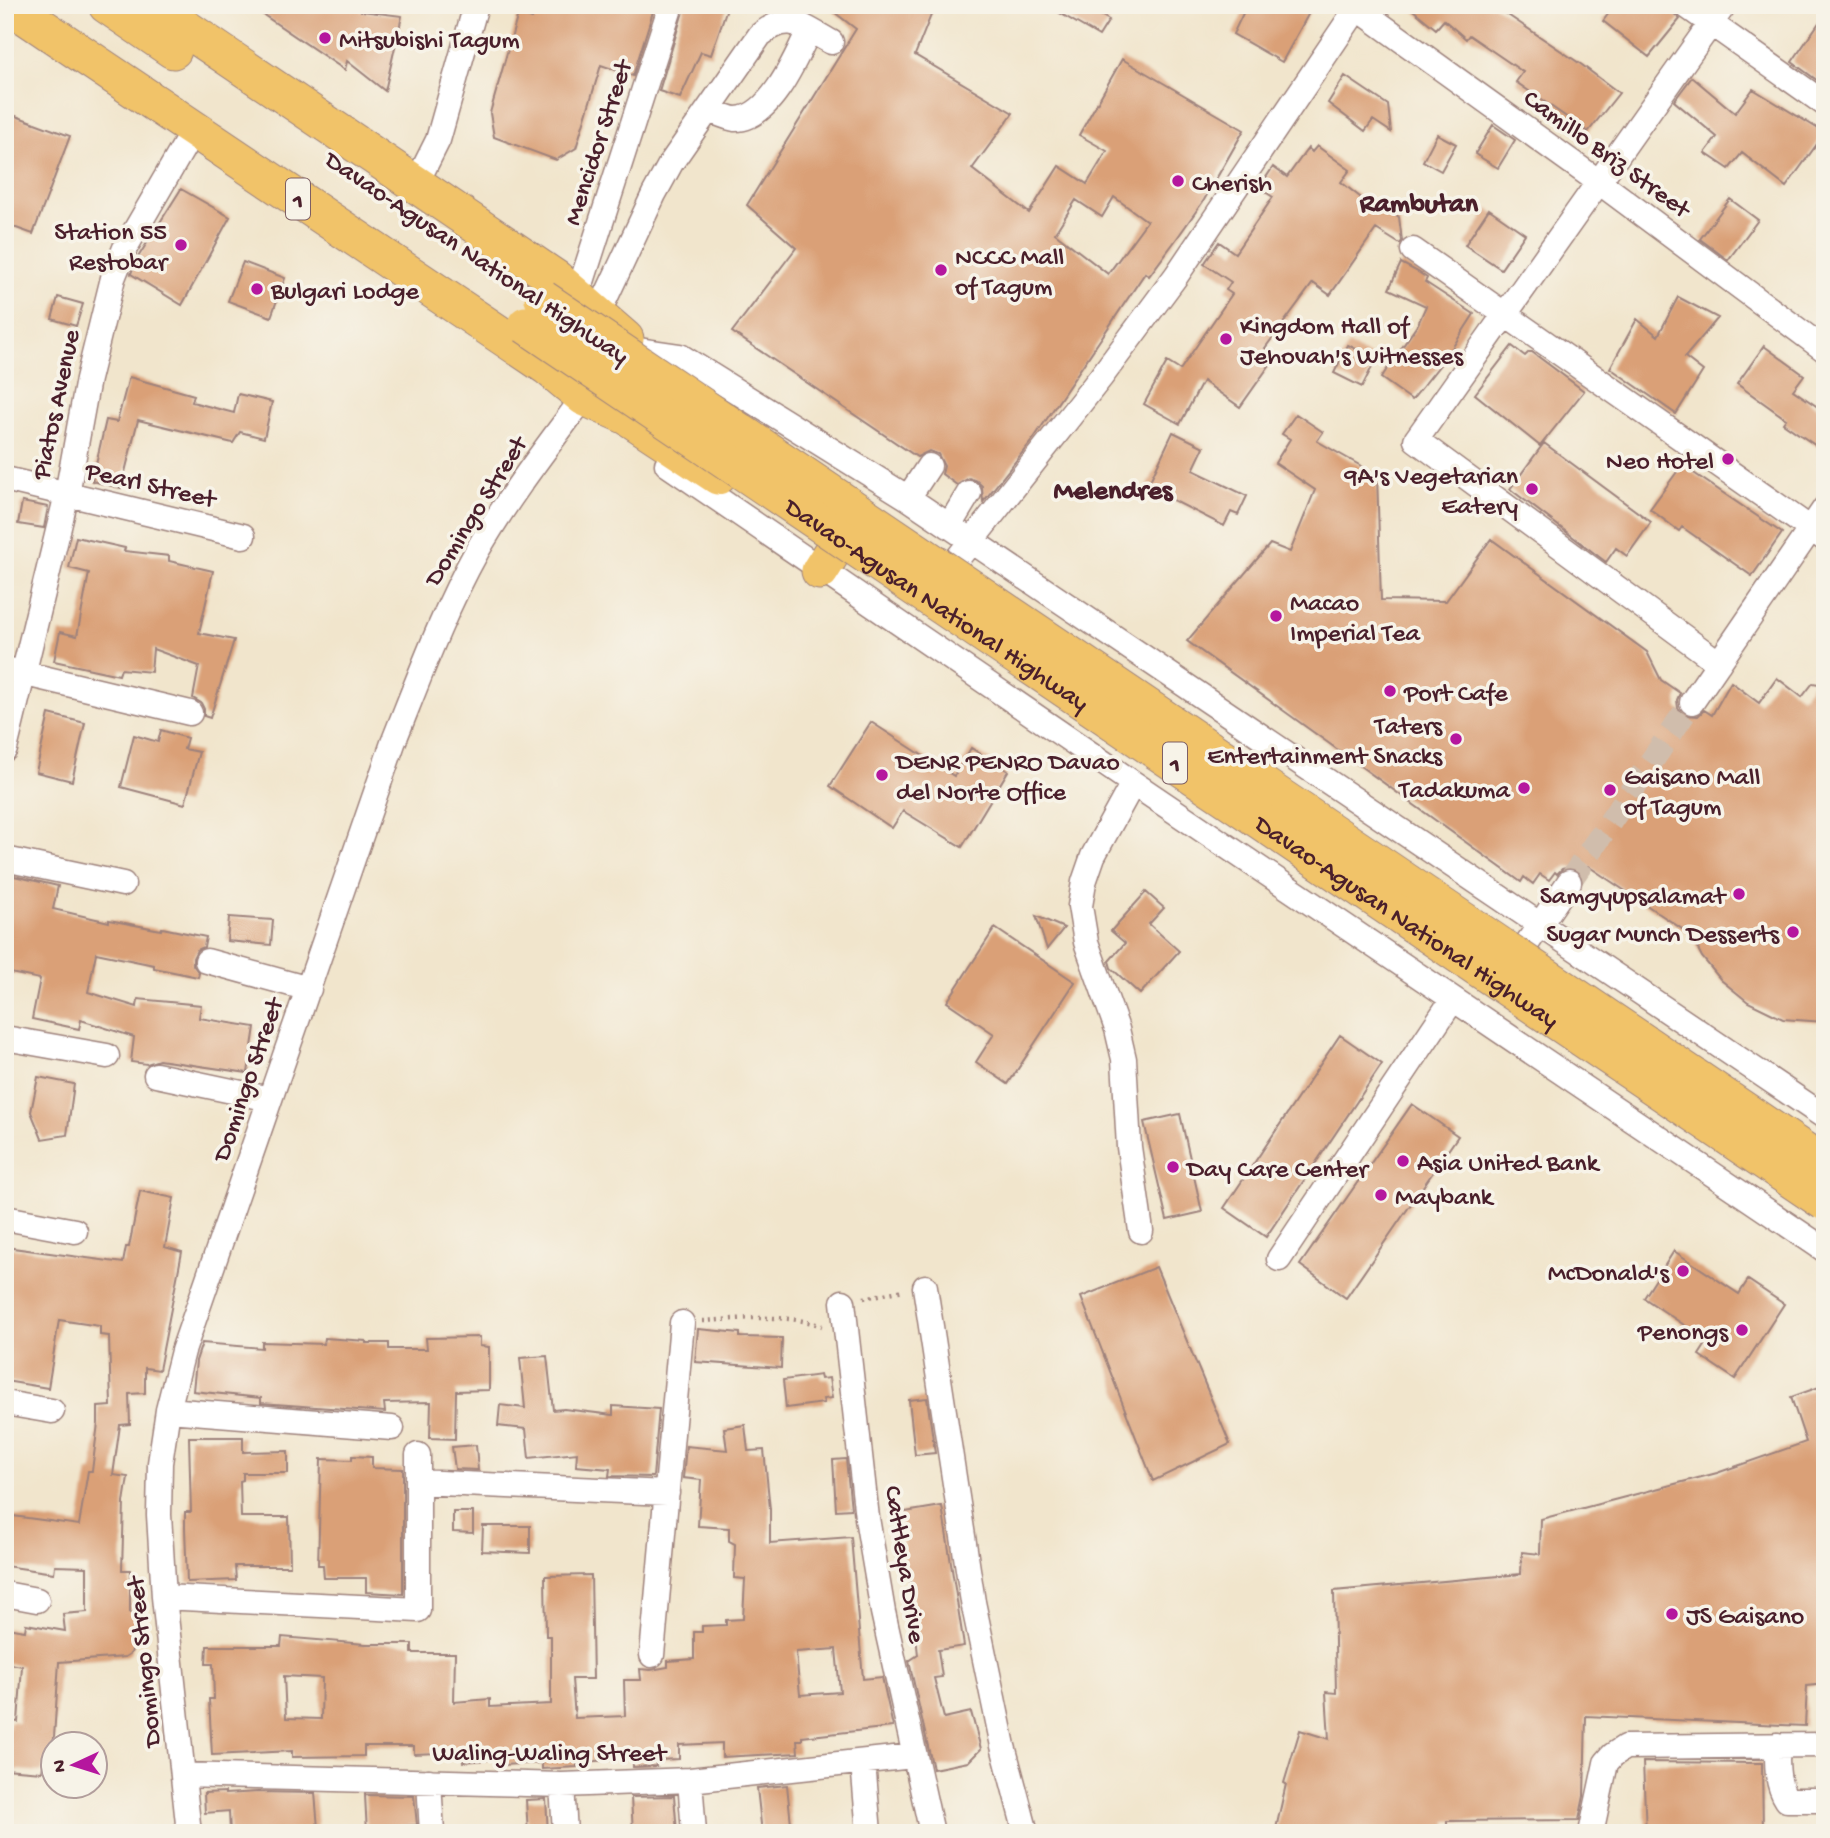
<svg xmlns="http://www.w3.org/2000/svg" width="1830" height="1838" viewBox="0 0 1830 1838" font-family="'Gochi Hand',sans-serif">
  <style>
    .building { fill: #daa077; fill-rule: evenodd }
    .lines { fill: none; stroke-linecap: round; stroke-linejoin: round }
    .minor-tunnel { stroke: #d0bdac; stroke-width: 24; stroke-dasharray: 24 12; stroke-linecap: butt }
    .minor-casing { stroke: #9e827c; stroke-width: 27 }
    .highway-casing { stroke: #9e827c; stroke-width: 39 }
    .path { stroke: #9e827c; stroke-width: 4.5; stroke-dasharray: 2 5; stroke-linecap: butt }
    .minor { stroke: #fff; stroke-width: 24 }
    .highway { stroke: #f1c369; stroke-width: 37 }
    .highway-bridge-casing { stroke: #9e827c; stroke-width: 39; stroke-linecap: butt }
    .highway-bridge { stroke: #f1c369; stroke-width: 37 }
    .poi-dot { fill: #b5179e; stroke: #f7f3e8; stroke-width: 2.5 }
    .labels { text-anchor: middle; stroke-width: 7; stroke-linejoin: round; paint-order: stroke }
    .shield { fill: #f7f3e8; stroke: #7e5f64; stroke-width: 2 }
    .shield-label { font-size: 24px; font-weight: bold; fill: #4a1f2b }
    .poi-label { font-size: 26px; fill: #4a1f2b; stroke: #f7f3e8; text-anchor: start }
    .street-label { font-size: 26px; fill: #4a1f2b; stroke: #f7f3e8 }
    .neighbourhood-label { font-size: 28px; font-weight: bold; fill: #4a1f2b; stroke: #f7f3e8 }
  </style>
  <rect width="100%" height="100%" fill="#f7f3e8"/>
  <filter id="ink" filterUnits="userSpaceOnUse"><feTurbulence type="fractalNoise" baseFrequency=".0143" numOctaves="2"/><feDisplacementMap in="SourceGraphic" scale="14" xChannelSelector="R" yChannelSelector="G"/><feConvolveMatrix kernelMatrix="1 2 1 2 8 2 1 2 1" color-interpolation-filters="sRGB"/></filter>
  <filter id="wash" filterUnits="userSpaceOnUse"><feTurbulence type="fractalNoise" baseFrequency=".00686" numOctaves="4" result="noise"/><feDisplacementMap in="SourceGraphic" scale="28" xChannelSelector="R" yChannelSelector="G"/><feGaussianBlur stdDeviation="1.57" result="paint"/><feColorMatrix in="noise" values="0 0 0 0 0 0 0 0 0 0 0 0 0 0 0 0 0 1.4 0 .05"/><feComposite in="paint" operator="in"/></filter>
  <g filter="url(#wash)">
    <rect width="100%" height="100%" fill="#f1e5cc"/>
    <g id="blocks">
      <!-- building -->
      <path class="building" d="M249 5H362L361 11 402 16 385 91 347 61 345 70Z
        M536 5H655L633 76 601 65 576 148 556 160 494 137 490 113 518 14 532 19Z
        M685 5H728L711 55 701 52 680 98 659 91Z
        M825 5H935L915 55 1013 113 972 169 1029 213 1059 166 1087 184 1107 151 1079 135 1122 59 1244 130 1204 200 1175 241 1149 276 1145 273 1034 438 983 502 982 486 977 481 969 478 957 485 942 474 944 466 938 454 929 451 917 457 732 332 796 248 747 205 856 29ZM1114 197 1147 221 1108 274 1055 233 1076 200 1102 217Z
        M1046 5H1083L1109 20 1099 36Z
        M1247 5H1295L1309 13 1282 62 1233 34Z
        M1407 5H1493L1582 65 1619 93 1588 132 1516 82 1523 72 1469 35 1466 39 1444 20 1436 29Z
        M1615 5H1670L1672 12 1680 19 1649 57 1603 21Z
        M1825 14V86L1792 62Z
        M1345 76 1388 105 1391 132 1373 120 1365 131 1328 103Z
        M1692 77 1735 113 1753 89 1825 133 1786 187 1742 153 1729 169 1705 153 1717 137 1674 101Z
        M5 112 70 136 33 234 5 224Z
        M1493 125 1515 140 1498 168 1475 154Z
        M1437 134 1456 144 1441 171 1423 161Z
        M1317 146 1350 170 1341 182 1379 212 1382 206 1399 217 1402 241 1400 244 1376 229 1330 295 1313 283 1265 348 1276 356 1240 407 1203 381 1180 424 1144 404 1167 362 1180 370 1232 294 1226 290 1231 282 1204 264 1219 242 1235 253 1273 197 1259 188 1273 167 1287 177 1308 148 1312 152Z
        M181 189 230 217 182 305 131 274 135 262Z
        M1730 199 1758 220 1728 260 1700 239Z
        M1489 209 1525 234 1501 269 1465 245Z
        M243 262 285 278 271 317 228 301Z
        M1401 263 1418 272 1427 278 1425 282 1474 314 1447 356 1412 400 1381 378 1418 324 1426 306 1389 289Z
        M58 297 83 304 76 326 52 319Z
        M1678 297 1718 318 1685 357 1703 371 1676 414 1610 368 1637 319 1658 336Z
        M1348 345 1376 359 1362 387 1334 373Z
        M1512 346 1525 356 1529 352H1532L1584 391 1540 446 1475 394Z
        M1764 346 1804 375 1793 390 1825 412V452L1783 423 1786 419 1737 384Z
        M129 377 194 395 192 402 234 413 238 394 272 402 264 438 240 432 233 443 138 420 121 488 92 481 106 420 117 422Z
        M1296 414 1323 432 1317 441 1377 475 1381 600 1446 601 1491 539 1647 652 1661 680 1680 693 1677 700 1678 708 1684 715 1698 716 1704 710 1712 715 1731 682 1759 703 1777 678 1802 697 1813 683 1825 685V1022L1783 1019 1748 1002 1721 980 1702 957 1691 935 1588 866 1582 874 1577 869 1569 867 1562 869 1557 874 1555 872 1549 880 1540 874 1533 884 1524 877 1521 882 1187 641 1270 544 1290 552 1315 490 1275 463 1290 439 1282 434Z
        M1173 432 1204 447 1193 470 1247 496 1238 515 1231 512 1224 526 1147 487Z
        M1544 443 1651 522 1627 556 1616 548 1606 562 1510 489Z
        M1682 465 1782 533 1752 576 1682 527 1679 531 1650 509Z
        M22 502 48 507 44 528 18 524Z
        M76 537 125 548 124 551 169 556V561L213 571 199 633 234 640 210 718 204 716V709L201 703 193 698 199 666 153 649 151 672 121 669 119 675 54 661 60 632 77 636 89 573 69 568Z
        M49 714 85 723 72 781 36 772Z
        M871 722 954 776 971 748 1008 771 962 847 903 811 892 828 830 786Z
        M161 730 187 738 184 749 199 752 185 804 121 787 134 735 158 742Z
        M5 874 58 886 53 909 109 922V920L161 930 162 928 206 937 204 947 197 950 193 958V965L199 973 198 977 154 968V965L96 953 88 992 137 1007 138 999 201 1005 199 1018 255 1027 248 1073 159 1060 147 1064 131 1062 134 1037 81 1020 79 1029 32 1019 40 979 5 972Z
        M1146 892 1164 908 1149 924 1179 951 1140 994 1111 968 1109 961 1125 943 1111 931Z
        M1036 916 1064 928 1047 949Z
        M229 917 273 920 271 945 227 941Z
        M995 928 1075 982 1008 1084 976 1062 994 1034 947 1002Z
        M1340 1035 1382 1064 1266 1237 1224 1208Z
        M38 1077 74 1084 67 1135 42 1139 31 1112Z
        M1412 1104 1458 1136 1346 1298 1300 1265Z
        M1180 1114 1202 1212 1167 1220 1144 1122Z
        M140 1191 174 1198 165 1247 182 1252 159 1370 145 1368V1393L129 1394 130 1424 120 1425 113 1475 128 1477 124 1502 122 1570H130V1613L143 1612 131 1653 125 1657 59 1662 52 1767H43L42 1772 5 1769V1729H9L10 1721 18 1722 22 1666 5 1663 7 1628 25 1631 26 1624 65 1631 63 1614 87 1612V1567L55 1566 54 1573 5 1566V1515L79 1525 88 1471H92L98 1423V1407L111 1406 109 1336 100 1335V1326L59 1320 48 1388 5 1381V1247L123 1263 126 1247H129Z
        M1674 1251 1739 1294 1748 1280 1784 1304 1735 1379 1699 1355 1708 1341 1644 1298Z
        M1156 1267 1230 1444 1153 1481 1081 1297Z
        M698 1329 740 1333V1337L782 1338 781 1368 695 1362Z
        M480 1337V1346L489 1347V1390L456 1391 455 1439 430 1438 431 1402 384 1403 385 1412 261 1403V1398L193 1391 196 1361 202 1343 262 1348V1342L324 1344 325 1338 366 1341V1343H389V1349H427L426 1338Z
        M547 1356 553 1410 564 1409 613 1415V1406L659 1409 653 1477 609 1476 610 1469 576 1466 577 1453 529 1458 526 1429 498 1426 500 1405 525 1408 520 1358Z
        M820 1375 821 1379 829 1378 832 1398 823 1399 824 1403 786 1408 783 1380Z
        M1825 1385V1684L1807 1686 1805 1726 1586 1716 1584 1796 1579 1820 1447 1821V1833H1275L1286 1784 1284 1783 1300 1730 1329 1739 1326 1692 1336 1693 1334 1591 1521 1574 1522 1552 1540 1554 1541 1519 1717 1473 1806 1442 1791 1397Z
        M927 1398 935 1453 915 1455 909 1400Z
        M745 1425 748 1451 764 1450 770 1509V1543L851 1537 863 1679 882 1677 893 1727 802 1737V1740H797L798 1753 722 1757V1743L679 1745V1759L655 1760 656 1766 633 1767V1759L577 1762V1767L542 1769V1763L501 1765V1759L463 1762 462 1752 414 1754V1746H364V1756L292 1757V1751L212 1755 209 1699H214L213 1664H206L207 1646H281L282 1637 365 1644H412V1653H455L454 1702 490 1699V1707L551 1704V1636H546L545 1576 591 1575 593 1679H572L575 1718 625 1716 624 1680H641L640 1669 651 1670 668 1667V1661L694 1659V1632H702V1626L726 1625V1620L743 1619 745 1579 734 1578 735 1544 729 1541V1528L698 1526 701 1480 683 1478 686 1446 727 1450 724 1428ZM836 1649 840 1692 800 1695 796 1652ZM284 1676 322 1678 321 1719 286 1718Z
        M189 1437H243V1452L288 1451V1473H243V1480L240 1481 241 1517H289L290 1566H235L236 1580 187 1582 185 1528V1512H191Z
        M476 1445 478 1470 455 1469 452 1447Z
        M352 1456 372 1457V1468L403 1469V1594L366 1592V1578H324L323 1565H318L321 1459 352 1460Z
        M846 1459 851 1509 836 1510 833 1460Z
        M942 1506 964 1646 938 1650 942 1677 934 1678 944 1718 971 1712 981 1749 968 1762 933 1769 909 1661 918 1655 909 1570 898 1571 896 1548 903 1544 899 1513Z
        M453 1512H473V1533L453 1532Z
        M483 1526H530V1553L482 1551Z
        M1643 1762 1762 1763 1763 1833H1646Z
        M787 1785 792 1833H762L757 1788Z
        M225 1792V1794L258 1792 315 1793 318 1828 279 1831V1833H230L229 1811 205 1813 204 1793Z
        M365 1795 414 1796 417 1825 392 1827V1833H367Z
        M674 1796 677 1833H633L631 1797Z
        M546 1799 548 1833H528L526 1800Z"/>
    </g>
  </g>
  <g filter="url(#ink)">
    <use href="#blocks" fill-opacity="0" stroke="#9e827c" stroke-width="2"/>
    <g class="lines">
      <!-- minor-tunnel -->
      <path class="minor-tunnel" d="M1569 882 1692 702"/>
      <!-- minor casing -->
      <g class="minor-casing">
        <path id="minor" d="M1353 5 1599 182 1825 350
          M1685 5 1825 104
          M709 110C717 113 727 118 735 119 770 120 797 56 809 30
          M423 170 438 140 476 5
          M1413 250 1825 539
          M577 297 671 5
          M597 316 654 194 671 163 760 35C790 11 801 26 831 42
          M639 350 680 356 908 498 1825 1117
          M667 464 1133 783 1825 1250
          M5 479 243 536
          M908 498 929 466
          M949 526 969 493
          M954 563 1101 377 1176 276 1357 8
          M1719 663 1416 440 1724 5
          M5 669 190 713
          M1692 702 1825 508
          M5 749 67 494 88 379 113 278 125 248 194 129
          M1133 783 1093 856 1084 882 1080 906 1086 942 1117 1029 1124 1059 1129 1147 1141 1231
          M5 859 123 884
          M1524 948 1569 882
          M207 961 309 989
          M5 1038 107 1056
          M156 1075 270 1099
          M5 1218 75 1231
          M1279 1259 1453 999
          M925 1287 973 1602 1003 1746 1026 1833
          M843 1302 867 1518 883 1612 932 1833
          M5 1403 52 1411
          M168 1410 392 1428
          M418 1482 667 1493
          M5 1594 37 1600
          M164 1597 418 1610V1455
          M652 1655 682 1323
          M1777 1745C1777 1765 1776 1783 1787 1800H1825
          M863 1762 869 1833
          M183 1775 562 1785 690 1780 913 1756
          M690 1780 694 1833
          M429 1781 432 1833
          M562 1785 565 1833
          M189 1833 164 1597 159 1515 160 1463 168 1410 183 1351 393 743C419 678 443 612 477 551 508 497 547 447 584 397
          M1591 1833 1606 1763 1613 1755 1625 1747 1825 1745"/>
      </g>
      <!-- highway casing -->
      <g class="highway-casing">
        <path id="highway" d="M9 5 548 367 584 397 627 416 718 476
          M107 5 173 50
          M151 5 556 279 625 339
          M820 571 832 552"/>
      </g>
      <!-- path -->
      <path class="path" d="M864 1298 904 1290
        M703 1321C742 1319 785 1313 822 1326"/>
      <!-- minor -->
      <use href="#minor" class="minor"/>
      <!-- highway -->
      <use href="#highway" class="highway"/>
      <!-- highway-bridge casing -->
      <g class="highway-bridge-casing">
        <g id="highway-bridge">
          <path d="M543 299 1825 1165"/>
          <path id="s1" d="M526 325 1825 1202"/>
        </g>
      </g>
      <!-- highway-bridge -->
      <use href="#highway-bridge" class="highway-bridge"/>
    </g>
  </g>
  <!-- markers -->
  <g class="poi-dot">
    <circle cx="325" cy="38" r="7"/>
    <circle cx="1178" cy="181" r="7"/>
    <circle cx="181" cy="245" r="7"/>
    <circle cx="941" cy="270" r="7"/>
    <circle cx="257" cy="289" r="7"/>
    <circle cx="1226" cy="339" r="7"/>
    <circle cx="1728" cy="459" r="7"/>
    <circle cx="1532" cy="489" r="7"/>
    <circle cx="1276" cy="616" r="7"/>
    <circle cx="1390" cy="691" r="7"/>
    <circle cx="1456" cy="739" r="7"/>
    <circle cx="882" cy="775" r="7"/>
    <circle cx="1524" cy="788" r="7"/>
    <circle cx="1610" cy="790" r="7"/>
    <circle cx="1739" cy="894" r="7"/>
    <circle cx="1793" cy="932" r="7"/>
    <circle cx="1403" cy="1161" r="7"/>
    <circle cx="1173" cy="1167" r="7"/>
    <circle cx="1381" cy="1195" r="7"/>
    <circle cx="1683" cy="1271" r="7"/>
    <circle cx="1742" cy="1330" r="7"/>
    <circle cx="1672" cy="1614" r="7"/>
  </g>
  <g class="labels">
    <!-- shield labels -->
    <g class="shield">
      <rect x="286" y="178.5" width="24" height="41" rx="5"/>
      <rect x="1163" y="742.5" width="24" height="41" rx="5"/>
    </g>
    <g class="shield-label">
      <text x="298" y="207">1</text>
      <text x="1175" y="771">1</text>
    </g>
    <!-- poi labels -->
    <g class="poi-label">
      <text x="339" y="47">Mitsubishi Tagum</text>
      <text x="1192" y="190">Cherish</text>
      <text x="167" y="239" text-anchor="end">Station 55<tspan x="167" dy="30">Restobar</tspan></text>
      <text x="955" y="264">NCCC Mall<tspan x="955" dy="30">of Tagum</tspan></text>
      <text x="271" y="298">Bulgari Lodge</text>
      <text x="1240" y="333">Kingdom Hall of<tspan x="1240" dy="30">Jehovah's Witnesses</tspan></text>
      <text x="1714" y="468" text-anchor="end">Neo Hotel</text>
      <text x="1518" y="483" text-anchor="end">9A's Vegetarian<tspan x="1518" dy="30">Eatery</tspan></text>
      <text x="1290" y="610">Macao<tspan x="1290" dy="30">Imperial Tea</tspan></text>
      <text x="1404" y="700">Port Cafe</text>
      <text x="1442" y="733" text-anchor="end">Taters<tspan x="1442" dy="30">Entertainment Snacks</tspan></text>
      <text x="896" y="769">DENR PENRO Davao<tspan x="896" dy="30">del Norte Office</tspan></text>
      <text x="1624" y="784">Gaisano Mall<tspan x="1624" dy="30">of Tagum</tspan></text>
      <text x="1510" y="797" text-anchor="end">Tadakuma</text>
      <text x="1725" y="903" text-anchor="end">Samgyupsalamat</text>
      <text x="1779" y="941" text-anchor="end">Sugar Munch Desserts</text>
      <text x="1417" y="1170">Asia United Bank</text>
      <text x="1187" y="1176">Day Care Center</text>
      <text x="1395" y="1204">Maybank</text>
      <text x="1669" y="1280" text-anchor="end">McDonald's</text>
      <text x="1728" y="1339" text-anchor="end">Penongs</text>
      <text x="1686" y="1623">JS Gaisano</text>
    </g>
    <!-- street labels -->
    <g class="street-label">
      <text transform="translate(596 142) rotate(-72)" y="9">Mencidor Street</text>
      <text transform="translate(1608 152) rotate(36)" y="9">Camillo Briz Street</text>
      <text transform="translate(478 256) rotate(34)" y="9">Davao-Agusan National Highway</text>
      <text transform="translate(54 404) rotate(-78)" y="9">Piatos Avenue</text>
      <text transform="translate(151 483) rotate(13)" y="9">Pearl Street</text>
      <text transform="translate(474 510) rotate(-58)" y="9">Domingo Street</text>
      <text dy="9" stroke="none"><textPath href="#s1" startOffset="497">Davao-Agusan National Highway</textPath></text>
      <text dy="9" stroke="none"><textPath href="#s1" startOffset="1064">Davao-Agusan National Highway</textPath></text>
      <text transform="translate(246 1079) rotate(-71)" y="9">Domingo Street</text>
      <text transform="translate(907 1564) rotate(81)" y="9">Cattleya Drive</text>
      <text transform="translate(142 1662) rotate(-96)" y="9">Domingo Street</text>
      <text x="549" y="1760">Waling-Waling Street</text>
    </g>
    <!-- neighbourhood labels -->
    <g class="neighbourhood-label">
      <text x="1419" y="211">Rambutan</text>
      <text x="1113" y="498">Melendres</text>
    </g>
  </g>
  <!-- margin -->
  <rect width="1830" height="1838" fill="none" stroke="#f7f3e8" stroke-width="28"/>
  <!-- north arrow -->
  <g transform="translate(74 1765) rotate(266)"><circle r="33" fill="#f7f3e8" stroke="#b29e9c" stroke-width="2"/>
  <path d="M0-5L12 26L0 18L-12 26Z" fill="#b5179e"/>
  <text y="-10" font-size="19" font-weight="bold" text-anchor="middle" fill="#4a1f2b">N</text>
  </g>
</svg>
